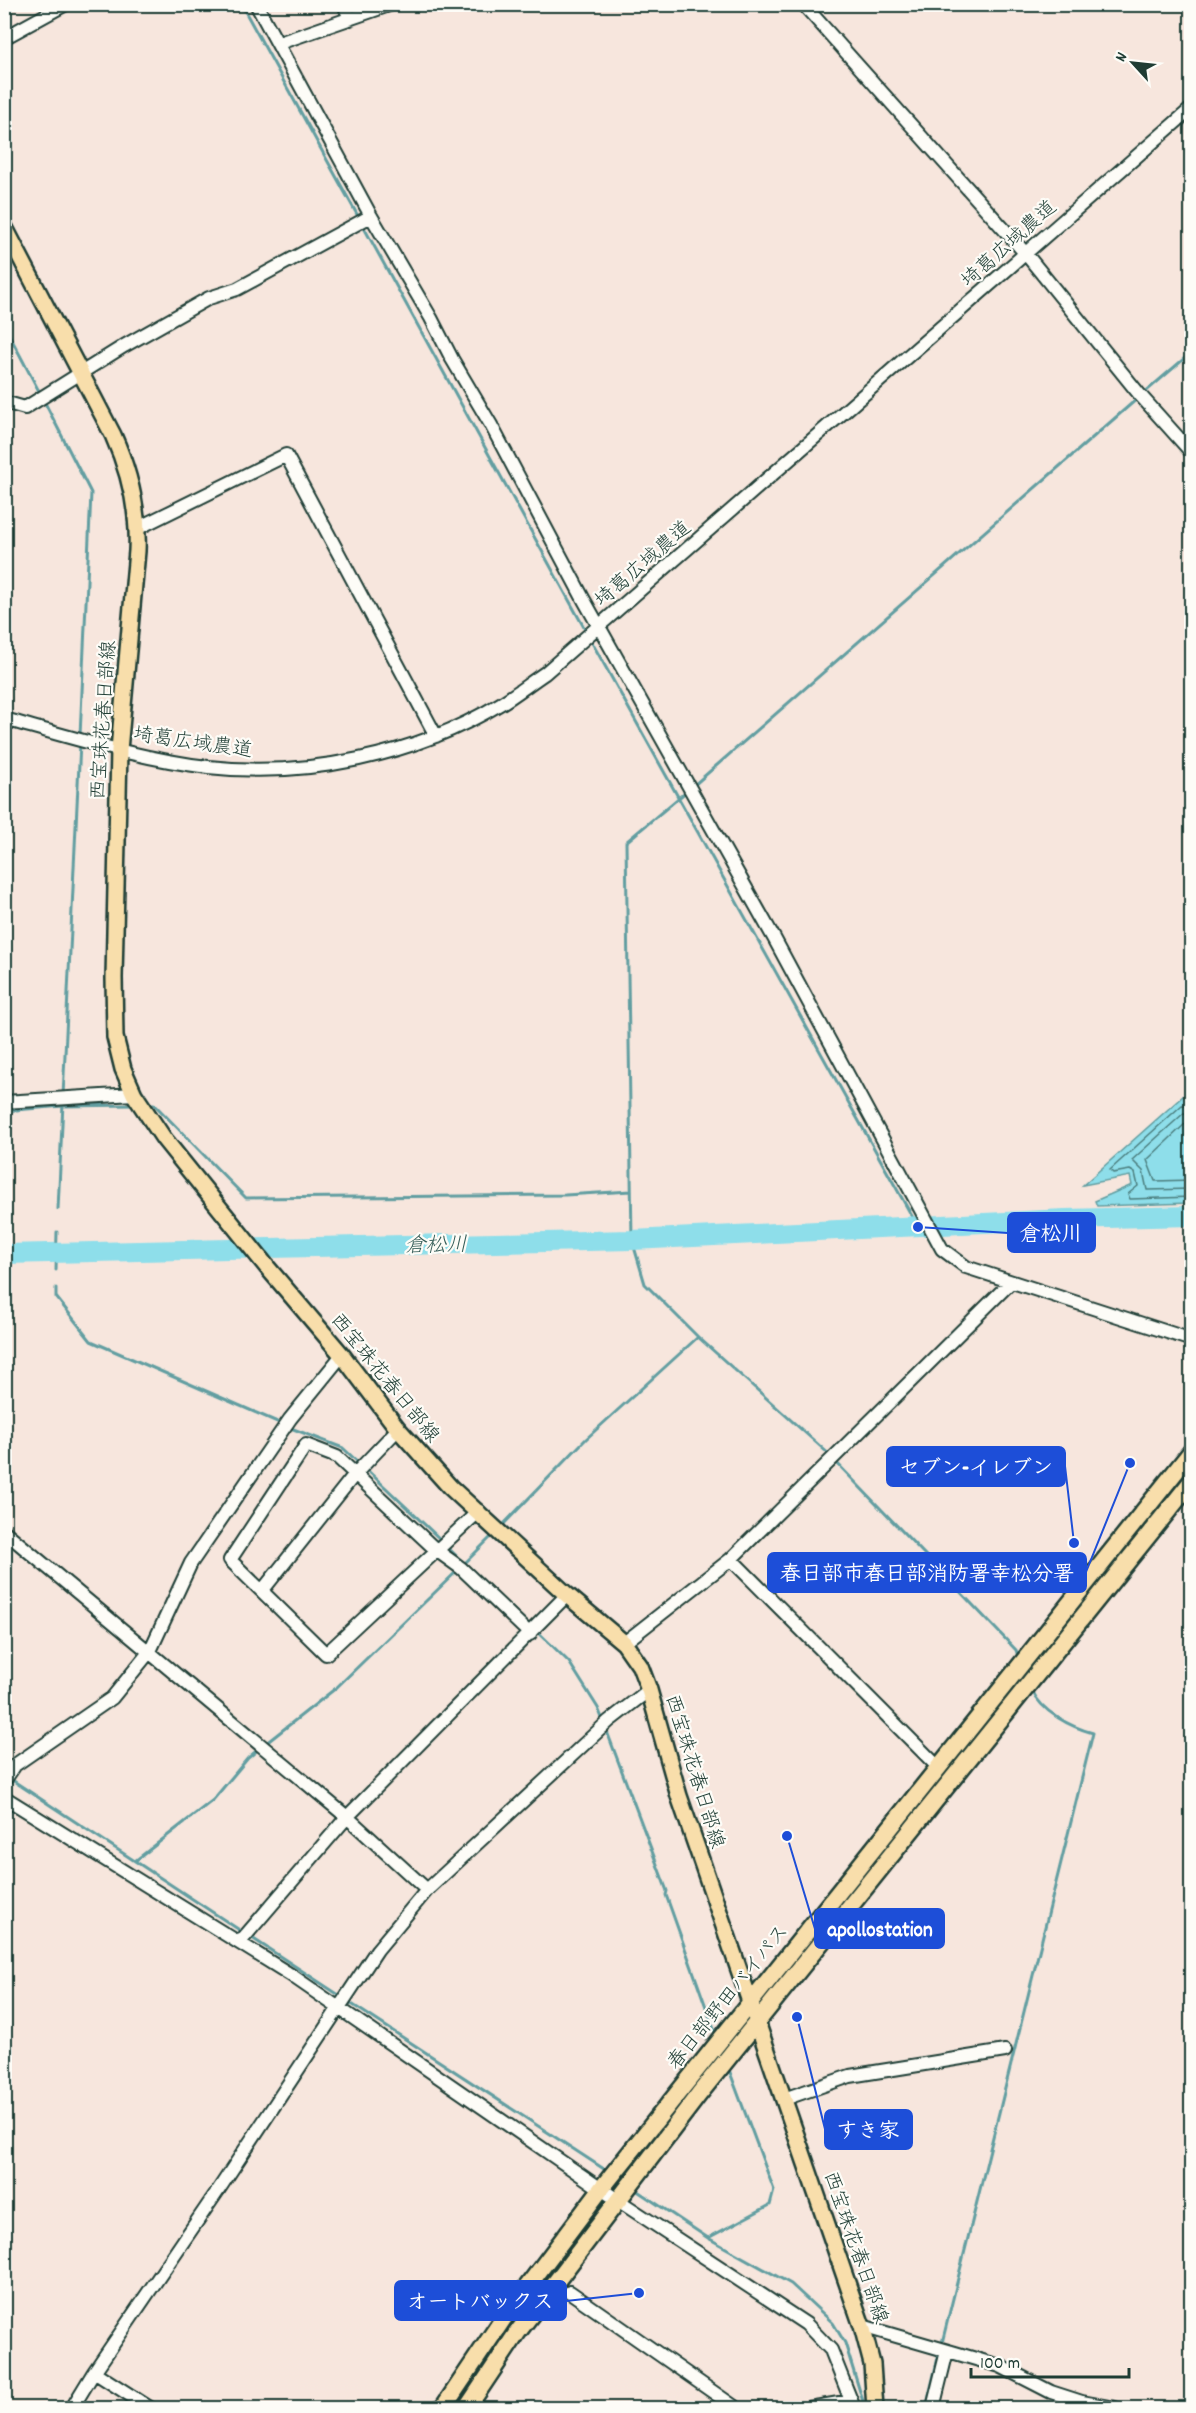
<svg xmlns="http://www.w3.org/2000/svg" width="1196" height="2413" viewBox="0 0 1196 2413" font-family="Dekko,'Klee One',sans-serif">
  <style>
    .water { fill: #8edeea; stroke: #629ea1; stroke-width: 1.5 }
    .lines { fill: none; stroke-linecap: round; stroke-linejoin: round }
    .shore { stroke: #4b7d7d; stroke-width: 1.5 }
    .stream { stroke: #629ea1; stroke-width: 3 }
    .river { stroke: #8edeea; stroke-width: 20 }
    .minor-casing { stroke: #1f3d34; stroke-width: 16 }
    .major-casing { stroke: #1f3d34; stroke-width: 20 }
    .highway-casing { stroke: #1f3d34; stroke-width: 21 }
    .minor { stroke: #fdfcf7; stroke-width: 12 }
    .major { stroke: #f8deab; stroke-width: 15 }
    .highway { stroke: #f8deab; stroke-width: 16 }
    .labels { text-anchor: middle; stroke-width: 4.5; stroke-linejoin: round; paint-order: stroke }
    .street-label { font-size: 20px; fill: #1f3d34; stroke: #fdfcf7 }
    .water-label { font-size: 21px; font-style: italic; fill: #355d58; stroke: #fdfcf7 }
    .leader { fill: none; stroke: #1d4ed8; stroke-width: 2 }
    .callout-dot { fill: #1d4ed8; stroke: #fdfcf7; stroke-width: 2 }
    .callout { fill: #1d4ed8; stroke: #1d4ed8; stroke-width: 2 }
    .callout-label { font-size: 21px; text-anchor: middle; font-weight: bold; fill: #fff }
  </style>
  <rect width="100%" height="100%" fill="#f7e6dd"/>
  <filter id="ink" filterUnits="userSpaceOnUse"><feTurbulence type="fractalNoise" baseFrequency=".0167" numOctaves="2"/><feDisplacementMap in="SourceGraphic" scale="12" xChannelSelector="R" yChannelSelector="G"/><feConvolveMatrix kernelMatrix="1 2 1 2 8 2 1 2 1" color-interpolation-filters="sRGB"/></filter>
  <g filter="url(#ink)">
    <!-- water -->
    <path class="water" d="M1183 1096 1191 1101V1203L1097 1206 1095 1201 1132 1185 1130 1176 1083 1185Z"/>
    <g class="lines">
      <!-- shore -->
      <path class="shore" d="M1192 1106 1182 1105 1110 1170 1113 1173 1130 1170 1135 1173 1138 1186 1128 1194 1130 1199 1192 1197
        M1192 1113H1184L1132 1160 1143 1171 1147 1190 1192 1189
        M1192 1122 1186 1123 1147 1160 1155 1181 1192 1180"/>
      <!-- stream -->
      <path class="stream" d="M241 4 359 218
        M362 224 586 631
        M4 325 41 395
        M1143 394 1192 352
        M44 401 91 493 80 736
        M590 639 918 1227
        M693 786 1138 398
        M688 790 626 842 632 1240 645 1284 698 1337 830 1455
        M63 1096 80 743
        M147 1104H154L246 1198 565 1195 631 1191
        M4 1111 63 1106 134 1105
        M58 1209 63 1103
        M56 1270 57 1232
        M56 1288V1297L91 1341 282 1424
        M288 1427 343 1448 361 1465
        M834 1460 1016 1650 1019 1659
        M366 1469 442 1541
        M501 1527 586 1439 698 1337
        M446 1546 531 1626
        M465 1563 494 1534
        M536 1630 569 1662 598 1708 604 1723
        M606 1729 667 1891 666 1895 716 2035
        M265 1744 336 1688 458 1570
        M9 1778 244 1933
        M135 1861 213 1800 248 1758 260 1748
        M249 1936 342 1997
        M347 2001 607 2171
        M633 2188 708 2238 791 2284 833 2323 845 2343 865 2408
        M708 2238 770 2205 774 2190 728 2067
        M941 2347 1093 1733C1071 1727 1041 1712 1032 1690
        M926 2408 939 2353"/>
      <!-- river -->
      <path class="river" d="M4 1254 632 1240 1065 1219 1192 1216"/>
      <!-- minor casing -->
      <g class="minor-casing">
        <path id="minor" d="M256 4 371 216 431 318 452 359 491 425 584 600 774 938 942 1249 966 1267 1192 1340
          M344 4 350 19
          M803 4 1026 254 1140 395 1192 453
          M4 38 66 4
          M279 43 392 4
          M4 402 25 408 124 346 209 298 237 289 371 216
          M138 528 286 455 436 736
          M4 719C71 737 139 759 208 767 305 778 415 756 500 704 515 695 530 683 545 673L1192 108
          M4 1102 134 1094
          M479 1511 326 1654 230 1560 306 1445 337 1457 436 1550 461 1568 530 1634
          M4 1531 347 1817 427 1890
          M731 1559 938 1767
          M262 1591 355 1474 398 1429
          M624 1643 731 1559 1010 1283
          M4 1781 15 1765 112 1698 150 1651 191 1563 290 1419 342 1355
          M4 1797 291 1975 601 2189 806 2324 831 2350 854 2408
          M240 1942 347 1817 567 1595
          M784 2099 850 2076 1005 2051
          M570 2292 736 2408
          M862 2326 1000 2366 1051 2392 1082 2402 1115 2408
          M94 2372 150 2408
          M72 2408 94 2372 219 2189 377 1950 427 1890 609 1721 649 1690
          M809 2408 851 2401
          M933 2408 947 2351"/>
      </g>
      <!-- major casing -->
      <g class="major-casing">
        <path id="major" d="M4 226 113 435C130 473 139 510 137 551L119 750 114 978 115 1037 123 1069 134 1094 164 1139 267 1267 342 1355 398 1429 450 1487 567 1595 624 1643 640 1666 649 1690 679 1796 862 2326 872 2364 875 2408"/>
      </g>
      <!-- highway casing -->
      <g class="highway-casing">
        <path id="highway" d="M443 2408 503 2319 601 2189 1192 1451
          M467 2408 517 2333 699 2094 1192 1481"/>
      </g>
      <!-- minor -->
      <use href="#minor" class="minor"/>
      <!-- major -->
      <use href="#major" class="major"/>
      <!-- highway -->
      <use href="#highway" class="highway"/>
    </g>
  </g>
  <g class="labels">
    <!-- street labels -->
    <g class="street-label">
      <text transform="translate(1008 243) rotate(-42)" y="7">埼葛広域農道</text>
      <text transform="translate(642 563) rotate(-41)" y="7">埼葛広域農道</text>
      <text transform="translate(102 720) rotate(-86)" y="7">西宝珠花春日部線</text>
      <text transform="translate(193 741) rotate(8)" y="7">埼葛広域農道</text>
      <text transform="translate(386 1377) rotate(51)" y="7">西宝珠花春日部線</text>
      <text transform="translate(696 1771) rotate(73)" y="7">西宝珠花春日部線</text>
      <text transform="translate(727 1996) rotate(-51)" y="7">春日部野田バイパス</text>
      <text transform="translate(857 2247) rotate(71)" y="7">西宝珠花春日部線</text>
    </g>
    <!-- water labels -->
    <g class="water-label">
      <text transform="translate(436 1244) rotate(-1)" y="7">倉松川</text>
    </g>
  </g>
  <!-- callouts -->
  <path class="leader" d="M918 1227L1008 1233M1074 1543L1065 1466M1130 1463L1086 1572M787 1836L815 1929M797 2017L825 2129M639 2293L566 2301"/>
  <g class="callout-dot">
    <circle cx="918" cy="1227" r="6"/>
    <circle cx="1074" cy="1543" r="6"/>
    <circle cx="1130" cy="1463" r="6"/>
    <circle cx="787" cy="1836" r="6"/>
    <circle cx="797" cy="2017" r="6"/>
    <circle cx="639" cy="2293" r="6"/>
  </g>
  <g class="callout">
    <rect x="1008" y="1213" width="87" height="39" rx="6"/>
    <rect x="887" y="1447" width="178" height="39" rx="6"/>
    <rect x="768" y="1553" width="318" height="39" rx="6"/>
    <rect x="815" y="1909" width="129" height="39" rx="6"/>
    <rect x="825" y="2110" width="87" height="39" rx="6"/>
    <rect x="395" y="2281" width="171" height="39" rx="6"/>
  </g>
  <g class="callout-label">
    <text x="1051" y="1240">倉松川</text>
    <text x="976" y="1474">セブン-イレブン</text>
    <text x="927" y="1580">春日部市春日部消防署幸松分署</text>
    <text x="880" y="1936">apollostation</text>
    <text x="868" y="2137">すき家</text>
    <text x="480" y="2308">オートバックス</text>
  </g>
  <!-- margin -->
  <rect width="1196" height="2413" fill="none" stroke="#fdfcf7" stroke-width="24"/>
  <rect x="12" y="12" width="1172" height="2389" fill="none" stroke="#1f3d34" stroke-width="2" filter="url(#ink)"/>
  <!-- north arrow -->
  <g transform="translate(1133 63) rotate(297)" stroke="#fdfcf7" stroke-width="4.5" paint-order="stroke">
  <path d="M0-4.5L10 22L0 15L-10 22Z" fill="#1f3d34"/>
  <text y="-9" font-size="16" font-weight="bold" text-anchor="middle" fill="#1f3d34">N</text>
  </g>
  <!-- scale -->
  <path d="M971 2368v9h158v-9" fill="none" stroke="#1f3d34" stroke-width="3"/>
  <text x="980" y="2368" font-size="18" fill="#1f3d34" stroke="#fdfcf7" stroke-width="4.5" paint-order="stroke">100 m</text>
</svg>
